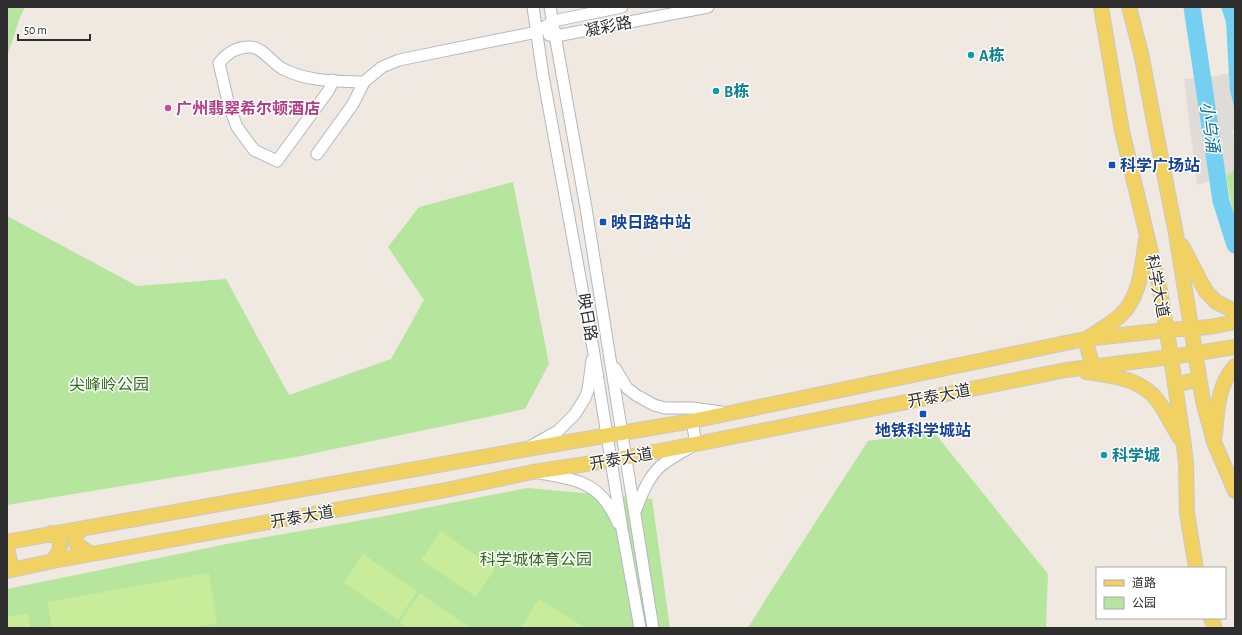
<svg xmlns="http://www.w3.org/2000/svg" width="1242" height="635" viewBox="0 0 1242 635" font-family="'Alegreya Sans','Noto Sans SC',sans-serif">
  <style>
    .green { fill: #b6e59e }
    .pitch { fill: #c9ec9a }
    .plaza { fill: #dfdcd8 }
    .water { fill: #75cff0 }
    .lines { fill: none; stroke-linecap: round; stroke-linejoin: round }
    .river { stroke: #75cff0; stroke-width: 17 }
    .minor-casing { stroke: #b4b7c1; stroke-width: 13 }
    .major-casing { stroke: #c9c9c9; stroke-width: 16 }
    .path { stroke: #c9c9c9; stroke-width: 1.5; stroke-dasharray: 3 2; stroke-linecap: butt }
    .minor { stroke: #fff; stroke-width: 11 }
    .major { stroke: #f2d163; stroke-width: 14 }
    .culture-dot { fill: #0f9aa8; stroke: #fff; stroke-width: 1.5 }
    .hotel-dot { fill: #d1479c; stroke: #fff; stroke-width: 1.5 }
    .transit-dot { fill: #1a4fb4; stroke: #fff; stroke-width: 1.5 }
    .labels { text-anchor: middle; stroke-width: 3; stroke-linejoin: round; paint-order: stroke }
    .street-label { font-size: 16px; fill: #2e2e2e; stroke: #fff }
    .culture-label { font-size: 16px; font-weight: bold; fill: #0d838f; stroke: #fff; text-anchor: start }
    .hotel-label { font-size: 16px; font-weight: bold; fill: #b23c85; stroke: #fff; text-anchor: start }
    .transit-label { font-size: 16px; font-weight: bold; fill: #164399; stroke: #fff; text-anchor: start }
    .park-label { font-size: 16px; fill: #2c6e1b; stroke: #fff }
    .water-label { font-size: 17px; font-style: italic; fill: #0d6fa3; stroke: #fff }
  </style>
  <rect width="100%" height="100%" fill="#efe9e1"/>
  <!-- green -->
  <path class="green" d="M7 7H25L20 17 7 57Z
    M1235 169V222L1226 176Z
    M513 182 549 364 525 409 296 457 7 505V216L137 286 226 279 289 395 391 359 424 300 388 247 419 207Z
    M933 431 1048 574 1046 628H748L767 597 868 441Z
    M527 488 652 499 670 628H7V589L227 544 385 516Z"/>
  <!-- pitch -->
  <path class="pitch" d="M441 531 495 569 476 597 421 560Z
    M363 554 417 591 398 620 344 583Z
    M209 573 217 623 188 628H52L47 602Z
    M420 593 470 628H409L400 622Z
    M539 599 586 628H521Z
    M28 613 30 628H7V617Z"/>
  <!-- plaza -->
  <path class="plaza" d="M1229 73 1230 91 1235 111V128L1232 130 1235 142V169L1226 176 1197 185 1184 79 1211 77Z"/>
  <!-- water -->
  <path class="water" d="M1221 7H1235V111L1230 91 1226 22Z"/>
  <g class="lines">
    <!-- river -->
    <path class="river" d="M1192 7 1221 201 1235 245"/>
    <!-- minor casing -->
    <g class="minor-casing">
      <path id="minor" d="M533 7 543 76 593 348 622 529 640 628
        M550 7 586 208 653 628
        M549 35 556 36 708 7
        M333 80 329 90 277 161 254 150 237 127 229 106 219 63C227 53 237 46 251 47 262 47 273 64 283 69 309 82 336 81 364 82
        M317 154 353 104 364 82 382 67 399 60 537 32 553 21 622 7
        M615 368 627 388 636 395 654 405 665 408H692L722 412
        M531 446 558 431 575 414 585 398 588 390 592 360
        M540 473C566 478 591 480 607 503 611 509 615 516 618 523
        M635 512C642 494 649 473 666 462 676 455 686 450 696 444L692 421"/>
    </g>
    <!-- major casing -->
    <g class="major-casing">
      <path id="major" d="M1101 7 1122 131 1160 290 1171 357 1184 446 1186 463 1187 513 1196 568
        M1129 7 1141 53 1156 132 1176 234 1203 401 1214 442 1235 491
        M1182 246 1205 290 1216 302 1235 311
        M1089 337C1099 331 1110 324 1120 316 1141 297 1142 265 1146 239
        M1085 339 1093 367
        M1086 372C1112 376 1141 378 1158 401 1166 412 1172 426 1180 438
        M1175 385 1199 379
        M1215 435C1217 411 1218 384 1235 366
        M84 528C77 533 74 534 76 544L91 554
        M51 533 59 539C62 549 58 553 53 561
        M7 542 527 449 692 421 1085 339 1167 330 1210 327 1235 322
        M7 548 12 570
        M7 571 53 561 446 490 533 472 612 460 696 444 1066 370 1171 357 1235 347
        M1211 618 1215 628"/>
    </g>
    <!-- path -->
    <path class="path" d="M1234 170 1235 175"/>
    <!-- minor -->
    <use href="#minor" class="minor"/>
    <!-- major -->
    <use href="#major" class="major"/>
  </g>
  <!-- markers -->
  <g class="culture-dot">
    <circle cx="971" cy="55" r="4"/>
    <circle cx="716" cy="91" r="4"/>
    <circle cx="1104" cy="455" r="4"/>
  </g>
  <circle class="hotel-dot" cx="168" cy="108" r="4"/>
  <g class="transit-dot">
    <rect x="1108" y="161" width="8" height="8" rx="2"/>
    <rect x="599" y="218" width="8" height="8" rx="2"/>
    <rect x="919" y="410" width="8" height="8" rx="2"/>
  </g>
  <g class="labels">
    <!-- street labels -->
    <g class="street-label">
      <text transform="translate(608 26) rotate(-11)" y="6">凝彩路</text>
      <text transform="translate(1158 286) rotate(79)" y="6">科学大道</text>
      <text transform="translate(588 317) rotate(80)" y="6">映日路</text>
      <text transform="translate(939 395) rotate(-11)" y="6">开泰大道</text>
      <text transform="translate(621 458) rotate(-10)" y="6">开泰大道</text>
      <text transform="translate(302 516) rotate(-10)" y="6">开泰大道</text>
    </g>
    <!-- culture labels -->
    <g class="culture-label">
      <text x="979" y="61">A栋</text>
      <text x="724" y="97">B栋</text>
      <text x="1112" y="461">科学城</text>
    </g>
    <!-- hotel labels -->
    <g class="hotel-label">
      <text x="176" y="114">广州翡翠希尔顿酒店</text>
    </g>
    <!-- transit labels -->
    <g class="transit-label">
      <text x="1120" y="171">科学广场站</text>
      <text x="611" y="228">映日路中站</text>
      <text x="923" y="436" text-anchor="middle">地铁科学城站</text>
    </g>
    <!-- park labels -->
    <g class="park-label">
      <text x="109" y="390">尖峰岭公园</text>
      <text x="536" y="565">科学城体育公园</text>
    </g>
    <!-- water labels -->
    <g class="water-label">
      <text transform="translate(1210 127) rotate(82)" y="6">小乌涌</text>
    </g>
  </g>
  <!-- border -->
  <rect width="1242" height="635" fill="none" stroke="#2e2e2e" stroke-width="16"/>
  <!-- legend -->
  <rect x="1096" y="567" width="130" height="52" fill="#ffffff" stroke="#ababab"/>
  <rect x="1104" y="580" width="20" height="6" fill="#f2d163" stroke="#ababab"/>
  <text x="1132" y="587" font-size="12" fill="#2e2e2e">道路</text>
  <rect x="1104" y="597" width="20" height="12" fill="#b6e59e" stroke="#ababab"/>
  <text x="1132" y="607" font-size="12" fill="#2e2e2e">公园</text>
  <!-- scale -->
  <path d="M18 34v6h72v-6" fill="none" stroke="#2e2e2e" stroke-width="2"/>
  <text x="24" y="34" font-size="12" fill="#2e2e2e" stroke="#ffffff" stroke-width="3" paint-order="stroke">50 m</text>
</svg>
